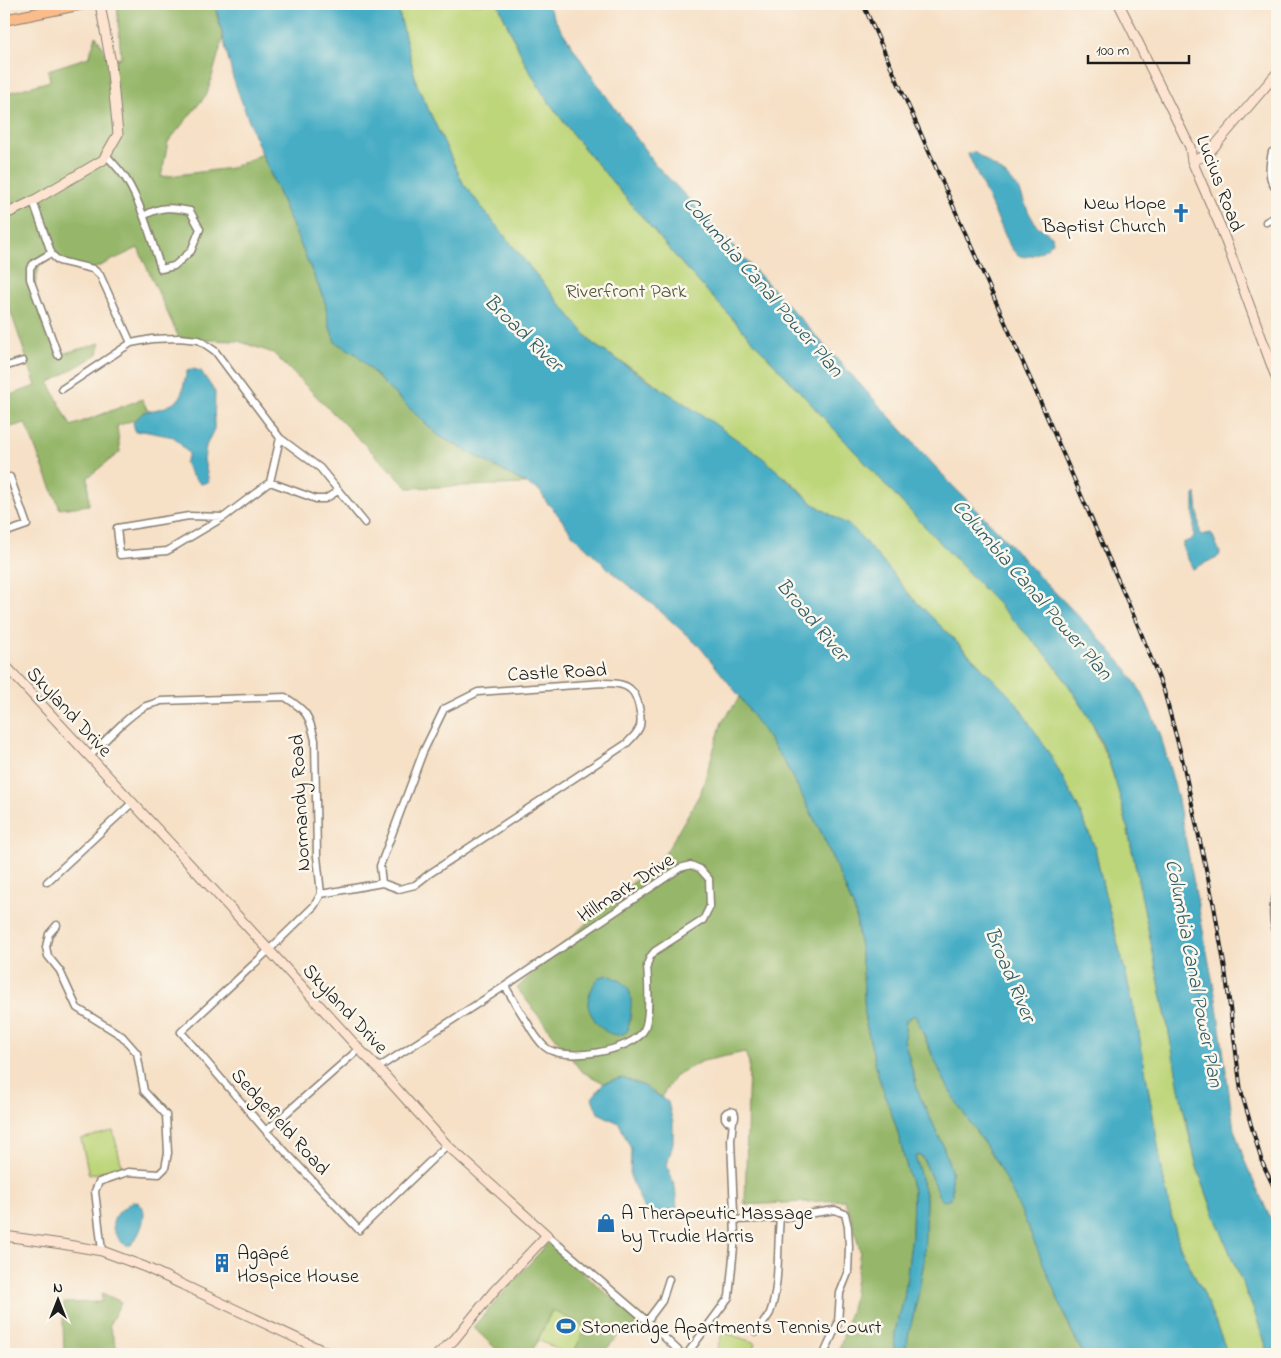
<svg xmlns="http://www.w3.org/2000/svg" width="1281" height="1358" viewBox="0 0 1281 1358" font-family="'Indie Flower',sans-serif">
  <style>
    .green { fill: #bed67a; stroke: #6d794b }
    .forest { fill: #96b76a; stroke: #596a43 }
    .water { fill: #46adc5; stroke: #316470 }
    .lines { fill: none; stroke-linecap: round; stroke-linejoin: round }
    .street-casing { stroke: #897e71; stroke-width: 9 }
    .secondary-casing { stroke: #897e71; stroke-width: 11 }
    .primary-casing { stroke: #897e71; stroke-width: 12 }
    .street { stroke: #fff; stroke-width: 6 }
    .secondary { stroke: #fde4d1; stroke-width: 9 }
    .primary { stroke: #fabc8b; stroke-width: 10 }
    .rail-casing { stroke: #1c1c1c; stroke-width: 4 }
    .rail { stroke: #fbf7ec; stroke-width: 2; stroke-dasharray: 5.5; stroke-linecap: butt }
    .labels { text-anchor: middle; stroke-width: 5; stroke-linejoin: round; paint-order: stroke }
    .street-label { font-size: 20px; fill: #1c1c1c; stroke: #fbf7ec }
    .poi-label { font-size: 20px; fill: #1c1c1c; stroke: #fbf7ec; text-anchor: start }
    .park-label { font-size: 20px; fill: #4d5438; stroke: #fbf7ec }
    .water-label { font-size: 21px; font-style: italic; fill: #2f5d68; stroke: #fbf7ec }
  </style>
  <rect width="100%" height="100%" fill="#fbf7ec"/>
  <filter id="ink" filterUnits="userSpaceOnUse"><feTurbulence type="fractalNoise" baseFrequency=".02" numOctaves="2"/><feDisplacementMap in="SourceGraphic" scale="10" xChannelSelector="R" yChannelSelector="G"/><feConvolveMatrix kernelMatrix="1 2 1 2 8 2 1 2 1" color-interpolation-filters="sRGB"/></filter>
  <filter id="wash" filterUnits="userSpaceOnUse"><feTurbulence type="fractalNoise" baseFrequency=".0096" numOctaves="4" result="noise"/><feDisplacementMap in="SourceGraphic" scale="20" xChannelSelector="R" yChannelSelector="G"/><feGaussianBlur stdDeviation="1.12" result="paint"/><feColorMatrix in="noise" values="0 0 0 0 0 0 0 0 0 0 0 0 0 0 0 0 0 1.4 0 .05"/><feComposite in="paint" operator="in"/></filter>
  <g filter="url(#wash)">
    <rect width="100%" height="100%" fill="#f6e0c6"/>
    <!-- green -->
    <path class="green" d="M397 4H498L524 61 543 94 577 140 616 186 682 264 894 494 1049 658 1067 683 1090 719 1109 763 1119 793 1126 821 1151 941 1188 1131 1197 1167 1215 1217 1254 1311 1269 1354H1228L1203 1292 1180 1247 1172 1218 1165 1187 1138 1028 1127 979 1103 886 1095 848 1078 807 1051 756 979 664 910 595 889 569 852 527 836 518 814 504 789 480 646 377 593 344 498 228 463 183 417 85Z
      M113 1131 122 1167 89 1175 81 1139Z
      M552 1310 587 1327 573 1354H568L538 1340Z
      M723 1332 756 1343 752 1354H715Z"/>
    <!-- forest -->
    <path class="forest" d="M117 4H214L223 38 207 94 168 142 161 177 231 168 262 154 325 302 329 324 335 342 356 354 386 386 439 436 526 484 408 488 273 353 238 341 199 340 179 338 138 248 93 269 59 261 52 255 41 258 34 289 58 355 100 343 98 354 49 383 71 426 142 399 149 413 139 418 117 426 120 452 88 477 89 505 60 509 25 423 4 429V397L36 386 4 292V215L31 202 4 204V94L50 81 48 70 89 57 96 36 111 62 121 57Z
      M740 697 785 763 822 834 855 911 863 970 865 1020 879 1078 896 1126 913 1191 912 1235 904 1299 895 1331 894 1354H838L852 1305 860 1251 851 1216 844 1200 745 1205 749 1063 745 1052 703 1061 676 1075 661 1097 644 1086 622 1078 604 1083 581 1071 517 988 571 937 665 854 701 792 722 722Z
      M915 1015 932 1055 980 1136 1001 1170 1023 1214 1070 1328 1083 1354H904L918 1296 924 1261 926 1198 916 1159 919 1155 923 1158 939 1196 952 1194 951 1170 942 1143 918 1092 904 1039 906 1020Z
      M548 1243 640 1322 634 1328 624 1329 602 1354H573L586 1327 552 1310 531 1354H505L495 1348 473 1327Z
      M102 1293 121 1302 109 1325 119 1354H64L63 1322 64 1303 101 1302Z"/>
    <!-- water -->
    <path class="water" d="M215 4H397L417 85 463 183 498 228 593 344 705 417 763 458 814 504 836 518 852 527 889 569 910 595 1015 701 1051 756 1078 807 1095 848 1103 886 1127 979 1138 1028 1165 1187 1172 1218 1180 1247 1203 1292 1228 1354H1083C1053 1295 1033 1230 1001 1171 987 1143 965 1119 950 1091 936 1067 927 1040 915 1015L906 1020 904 1039 918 1092 942 1143 951 1170 952 1194 951 1198 948 1200 943 1201 939 1196 923 1158 919 1155 916 1157V1159L926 1198 924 1261 918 1296 904 1354H894L895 1331 904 1299 912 1235 913 1191 896 1126 879 1078 865 1020 863 970 855 911 822 834 785 763 740 697 700 647 649 601 615 575 572 534 556 512 547 503 540 491 439 436 386 386 356 354 335 342 329 324 325 302 254 135 233 78Z
      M498 4H547L557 23 589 72 655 164 681 191 795 313 952 485 994 527 1038 575 1092 630 1124 666 1142 693 1160 733 1177 795 1216 999 1234 1129 1245 1162 1277 1233 1273 1244 1277 1246V1354H1269L1254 1311 1215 1217 1197 1167 1180 1094 1167 1022 1126 821C1117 786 1108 751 1090 719 1078 698 1064 678 1049 658L894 494 682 264 616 186 577 140 543 94 524 61Z
      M974 152 1006 175 1019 189 1028 211 1036 225 1052 236 1053 242C1049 247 1046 249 1040 252 1026 258 1021 260 1011 248L968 154Z
      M193 369 201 371 215 392 214 429 206 446 204 460 209 482 201 484 192 476 185 463 189 454 174 437 143 431 135 432 133 422 144 412 163 408 176 402 181 396 187 371Z
      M1196 493 1200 533 1201 535 1211 533 1213 536 1220 553 1219 556 1193 569 1183 549V543L1192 539 1194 536V495Z
      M608 975C626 982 632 987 631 1007 630 1016 630 1024 627 1032 610 1043 591 1021 588 1005 587 998 594 981 600 977 602 976 605 976 608 975Z
      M622 1078 644 1086 668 1102 673 1123V1143L667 1165 675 1187 677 1208 664 1222 643 1207 630 1176 631 1149 619 1123 598 1113 592 1098 604 1083Z
      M133 1201C154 1204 140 1236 131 1245H126C120 1242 118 1238 115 1233 107 1219 123 1208 133 1201Z"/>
  </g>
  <g filter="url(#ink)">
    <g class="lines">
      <!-- street casing -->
      <g class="street-casing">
        <path id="street" d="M1272 152C1269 166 1267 179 1277 190
          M106 155C113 163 121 171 126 179 143 207 151 239 161 269L174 266 191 251 200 229 190 211C173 207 159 206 144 216
          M33 201 52 255 59 261 93 269 100 275 131 343
          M1266 222 1277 216
          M51 253 34 263 30 268V279L58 355
          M4 367 23 361
          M62 389 131 343 152 339 179 338 199 340 215 351 280 438 320 468 365 523
          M4 480 10 477 27 525 4 533
          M270 482 316 499H325L338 491
          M224 517 167 551 120 555 117 528 189 516 224 517 270 482 280 438
          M90 756C104 742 128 715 146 706 151 704 156 703 161 701L285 697C307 711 309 715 315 740L317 856 321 894
          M691 865 700 869 709 879 710 906 703 920 655 951 650 957 647 965C648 980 651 1017 644 1030 633 1051 563 1063 545 1047 537 1040 532 1031 527 1022 519 1010 512 998 505 986L680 868Z
          M47 882 132 803
          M382 883 380 866 423 752 444 709 478 692 603 683C612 683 623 683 630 689 638 695 642 716 640 726 638 733 631 739 626 744L429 874 415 885 399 889 382 883 321 894 314 906 269 950 181 1032 266 1131 359 1230 447 1145
          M1277 893C1271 908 1273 922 1277 937
          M57 925 49 934 46 947 48 956 60 971 77 1008 122 1036 137 1053 144 1091 166 1115 168 1153 165 1168 159 1174 128 1172 99 1182 95 1191 102 1251
          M378 1068 505 986
          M266 1131 359 1049
          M735 1220 780 1218
          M547 1235 647 1321 682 1354
          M647 1321 662 1301 669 1279
          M756 1332C761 1326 766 1320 770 1313 780 1287 777 1247 780 1218L835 1210 845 1214 848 1227 849 1247 848 1273 840 1293 838 1323 824 1354
          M687 1354 729 1297 735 1237 731 1140 733 1121 735 1118V1115L734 1112 730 1111 727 1112 725 1114V1118L727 1121 730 1122 733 1121"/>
      </g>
      <!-- secondary casing -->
      <g class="secondary-casing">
        <path id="secondary" d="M1119 4 1190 147 1192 161 1221 228 1277 380
          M1192 161 1207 155 1277 73
          M4 215 33 201 103 160 118 134 111 63 100 4
          M4 664 269 950 359 1049 378 1068 447 1145 547 1235 494 1291 454 1340 438 1354
          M4 1236 62 1244 102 1251 145 1267 330 1354"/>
      </g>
      <!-- primary casing -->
      <g class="primary-casing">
        <path id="primary" d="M4 20 83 4"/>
      </g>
      <!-- street -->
      <use href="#street" class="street"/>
      <!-- secondary -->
      <use href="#secondary" class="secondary"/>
      <!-- primary -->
      <use href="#primary" class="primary"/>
      <!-- rail casing -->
      <g class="rail-casing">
        <path id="rail" d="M863 4 1033 385 1139 628 1164 691 1182 758 1214 906 1225 969 1241 1091 1262 1162 1277 1194"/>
      </g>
      <!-- rail -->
      <use href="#rail" class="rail"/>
    </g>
  </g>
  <!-- icons -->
  <defs>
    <g id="church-bare" transform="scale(1.5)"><path d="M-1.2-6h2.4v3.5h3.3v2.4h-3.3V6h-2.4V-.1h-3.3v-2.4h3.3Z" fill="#1f6fb2" stroke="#fbf7ec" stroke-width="2.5" paint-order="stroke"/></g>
    <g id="shop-bare" transform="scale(1.5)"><path d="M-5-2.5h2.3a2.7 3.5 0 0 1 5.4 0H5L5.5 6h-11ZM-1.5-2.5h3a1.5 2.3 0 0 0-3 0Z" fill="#1f6fb2" stroke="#fbf7ec" stroke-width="2.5" paint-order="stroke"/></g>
    <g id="building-bare" transform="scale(1.5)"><path d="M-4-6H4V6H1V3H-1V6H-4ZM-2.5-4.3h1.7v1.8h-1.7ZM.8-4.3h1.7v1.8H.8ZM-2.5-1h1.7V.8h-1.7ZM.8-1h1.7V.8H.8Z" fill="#1f6fb2" stroke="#fbf7ec" stroke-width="2.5" paint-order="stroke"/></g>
    <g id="stadium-bare" transform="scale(1.5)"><path d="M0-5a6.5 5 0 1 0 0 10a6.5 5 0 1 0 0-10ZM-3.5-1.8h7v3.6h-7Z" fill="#1f6fb2" stroke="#fbf7ec" stroke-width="2.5" paint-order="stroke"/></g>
  </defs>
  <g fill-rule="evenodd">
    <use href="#church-bare" x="1181" y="213"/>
    <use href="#shop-bare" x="606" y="1223"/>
    <use href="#building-bare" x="222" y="1263"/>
    <use href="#stadium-bare" x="566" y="1326"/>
  </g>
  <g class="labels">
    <!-- street labels -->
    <g class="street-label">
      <text transform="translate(1221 183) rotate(69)" y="7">Lucius Road</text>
      <text transform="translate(557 671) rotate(-3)" y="7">Castle Road</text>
      <text transform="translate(70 711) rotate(47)" y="7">Skyland Drive</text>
      <text transform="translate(299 803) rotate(-93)" y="7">Normandy Road</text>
      <text transform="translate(625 887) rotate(-33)" y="7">Hillmark Drive</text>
      <text transform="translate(346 1008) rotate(47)" y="7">Skyland Drive</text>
      <text transform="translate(281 1121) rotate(48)" y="7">Sedgefield Road</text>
    </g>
    <!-- poi labels -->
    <g class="poi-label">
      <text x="1166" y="209" text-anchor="end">New Hope<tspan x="1166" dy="23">Baptist Church</tspan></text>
      <text x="621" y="1219">A Therapeutic Massage<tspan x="621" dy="23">by Trudie Harris</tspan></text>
      <text x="237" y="1259">Agapé<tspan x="237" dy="23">Hospice House</tspan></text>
      <text x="581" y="1333">Stoneridge Apartments Tennis Court</text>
    </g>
    <!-- park labels -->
    <g class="park-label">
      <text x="626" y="297">Riverfront Park</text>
    </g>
    <!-- water labels -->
    <g class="water-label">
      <text transform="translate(764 286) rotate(49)" y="7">Columbia Canal Power Plan</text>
      <text transform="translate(524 332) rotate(44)" y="7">Broad River</text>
      <text transform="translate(1033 589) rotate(49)" y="7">Columbia Canal Power Plan</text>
      <text transform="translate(813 619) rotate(50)" y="7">Broad River</text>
      <text transform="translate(1195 973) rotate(79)" y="7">Columbia Canal Power Plan</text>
      <text transform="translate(1011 974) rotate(67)" y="7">Broad River</text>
    </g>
  </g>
  <!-- margin -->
  <rect width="1281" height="1358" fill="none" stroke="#fbf7ec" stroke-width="20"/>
  <!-- north arrow -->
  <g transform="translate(58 1300)" stroke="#fbf7ec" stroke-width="4" paint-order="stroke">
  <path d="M0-4L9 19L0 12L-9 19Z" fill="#1c1c1c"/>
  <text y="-8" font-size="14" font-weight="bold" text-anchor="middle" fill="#1c1c1c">N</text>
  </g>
  <!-- scale -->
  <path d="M1088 55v8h101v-8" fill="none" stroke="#1c1c1c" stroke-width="2.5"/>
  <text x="1096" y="55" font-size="15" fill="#1c1c1c" stroke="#fbf7ec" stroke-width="4" paint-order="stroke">100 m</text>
</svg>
